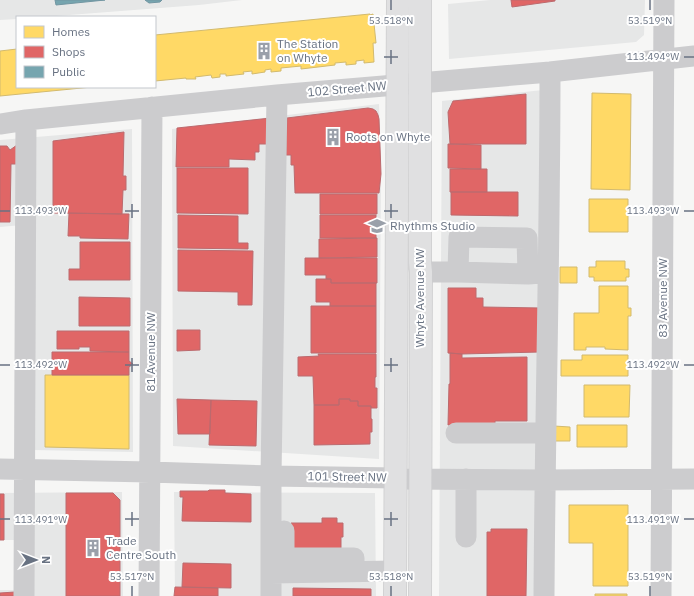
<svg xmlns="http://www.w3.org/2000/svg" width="694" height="596" viewBox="0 0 694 596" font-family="'IBM Plex Sans',sans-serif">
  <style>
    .built { fill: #e6e7e7 }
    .homes { fill: #ffd966; stroke: #d2ba6e }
    .shops { fill: #e06666; stroke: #bc6a6e }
    .public { fill: #76a5af; stroke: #7296a2 }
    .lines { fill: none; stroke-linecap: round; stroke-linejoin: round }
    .major-casing { stroke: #d2d2d3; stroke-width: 24 }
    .minor { stroke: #ccccce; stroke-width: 21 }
    .major { stroke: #e0e0e1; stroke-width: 22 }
    .ticks { fill: none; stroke: #687282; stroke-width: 1.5 }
    .labels { text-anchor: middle; stroke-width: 4; stroke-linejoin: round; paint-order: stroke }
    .poi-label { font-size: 12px; fill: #687282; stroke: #fff; text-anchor: start }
    .street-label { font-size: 12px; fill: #687282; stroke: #fff }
    .ticks-label { font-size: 10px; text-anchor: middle; fill: #687282; stroke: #fff; stroke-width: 4; stroke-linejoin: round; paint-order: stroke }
  </style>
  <rect width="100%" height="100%" fill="#f6f6f5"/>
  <!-- built -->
  <path class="built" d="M0 0H242L199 5 43 17H17V19L0 20Z
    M490 0H645L644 35 636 42 449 59 448 4Z
    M543 90 539 596H439L442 101Z
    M379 104 381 174 379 459 173 446 172 129Z
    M132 129 133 452 33 450V224L0 227V140Z
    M122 492 123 596H0V590H20V540H0V493Z
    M174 492 375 493 376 596H175Z"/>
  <!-- homes -->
  <path class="homes" d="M370 14V15L373 14 376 43H373L374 62 364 63V60L356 61V64L346 65V62L335 63V65L301 69V66L281 68V71L271 72V69L265 70V72L252 74V71L243 72 244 74 226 76V74H220V77L212 78 211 75 195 77 196 79H186V78L155 81V35Z
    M17 49V87H92L0 96V51Z
    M592 93 631 94 630 190 591 189Z
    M589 199H628V232H589Z
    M596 261H625V269H629V277H626V281H594V277H589V267H596Z
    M560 267H577V283H560Z
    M599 286H628V308H631V316H628V350L605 349V347H586V350H574V313H599Z
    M582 355H628V376H561V360H582Z
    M45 375H129V449L45 447Z
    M584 385H630L629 417H584Z
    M577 425H627V447H577Z
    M554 426 570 427V441H554Z
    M569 505H628V586H593V543H569Z
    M595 594H627V596H595Z"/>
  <!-- shops -->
  <path class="shops" d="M511 0H555V1L512 7Z
    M526 94V144H450L448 112 453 101Z
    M368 108 373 109 376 111 378 115 379 119 381 174 379 193H295L294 165H291V155H286L287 118Z
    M271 118 270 144H259V152H255V160L229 159V167H176L177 128Z
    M124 132 123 176H126V190H123L122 214 53 213V141Z
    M448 144 481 145V169L448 168Z
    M17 145 20 164H11L10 222H0V146H7L10 150Z
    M177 168H248V214L177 213Z
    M450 169H487V192H450Z
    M451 192H518V216L451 215Z
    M320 194H377V214H320Z
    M69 213 129 214 128 239 80 238V236H68Z
    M178 215 238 216V243H248V249L178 248Z
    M320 215H376V238H320Z
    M377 238V257L319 258V239Z
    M80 242H130V280H69V269H80Z
    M178 250 253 251 252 305H238V292L178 291Z
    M305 258H377V283H331V279H326V275H305Z
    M316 279H331V283H376V306H330V302H316Z
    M448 288H476V298H483V307L541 308 540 352 462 354 448 353Z
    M79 297 130 298V326H79Z
    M311 306H376V353H311Z
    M177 330H200V350L177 351Z
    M57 331H129V352L90 351V347H79V349H57Z
    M52 352H129V361L133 364 129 367V375H52Z
    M450 353 462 354V358L527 357V421H495V425H448L449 384H450Z
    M318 354H376V377H375V388H377V408H371V406H358V401H350V399H339V405H314L313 376H298V357L319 356Z
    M177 399 211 400 210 434H178Z
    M339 399H350V401H358V406H371V419H372V432H370V444L314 445V405H339Z
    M211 400 257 401 256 446 209 445Z
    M209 490H225V493L251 494V522L182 521 183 497H180V491H208Z
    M66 493H113L120 500V596H66Z
    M0 494H4V540H0Z
    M322 518H337V523H343V537H341V553H291V523H322Z
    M491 529H527L526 596H487V532H491Z
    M183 563 231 564V588L182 587Z
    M175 587 218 588V596H174Z
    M293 588 371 589V596H293Z
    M15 592V596H0V593Z"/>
  <!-- public -->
  <path class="public" d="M55 0H105L56 5Z
    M145 0H162L160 2 149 3Z"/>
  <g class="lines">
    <!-- major casing -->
    <g class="major-casing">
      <path id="major" d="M395 596 398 0
        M420 596 421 272 420 262V0"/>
    </g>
    <!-- minor -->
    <path class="minor" d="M0 124 26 120 277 95 550 72 694 56
      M421 272H458L528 274 542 273
      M458 272 459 237 527 238 528 274
      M456 433H546
      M0 469 150 472 271 476 396 478 404 479 545 480 694 479
      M466 479V537
      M284 531V558H354V572
      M271 573 395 571
      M24 596 26 120
      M149 596 152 107
      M271 596V476L277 95
      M544 596C545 421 550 247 550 72
      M661 596 664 0"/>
    <!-- major -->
    <use href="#major" class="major"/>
  </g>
  <!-- ticks -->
  <path class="ticks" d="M391 0V10M650 0V10M391 50V64M384 57H398M684 57H694M132 204V218M391 204V218M0 211H10M125 211H139M384 211H398M684 211H694M132 358V372M391 358V372M0 365H10M125 365H139M384 365H398M684 365H694M132 512V526M391 512V526M0 519H10M125 519H139M384 519H398M684 519H694M132 586V596M391 586V596M650 586V596"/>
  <!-- icons -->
  <defs>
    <g id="building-bare" transform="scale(1.38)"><path d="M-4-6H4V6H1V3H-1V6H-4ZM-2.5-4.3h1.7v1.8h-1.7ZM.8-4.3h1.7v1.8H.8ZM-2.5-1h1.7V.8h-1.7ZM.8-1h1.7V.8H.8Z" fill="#9aa0aa" stroke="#fff" stroke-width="2.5" paint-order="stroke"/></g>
    <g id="school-bare" transform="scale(1.38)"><path d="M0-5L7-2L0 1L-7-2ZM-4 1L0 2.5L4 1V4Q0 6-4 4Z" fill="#9aa0aa" stroke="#fff" stroke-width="2.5" paint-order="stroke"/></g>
  </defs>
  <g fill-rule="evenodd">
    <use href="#building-bare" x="264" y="51"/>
    <use href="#building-bare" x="333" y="137"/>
    <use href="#school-bare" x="377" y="226"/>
    <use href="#building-bare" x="93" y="548"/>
  </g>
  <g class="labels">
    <!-- poi labels -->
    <g class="poi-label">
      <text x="277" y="48">The Station<tspan x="277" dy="14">on Whyte</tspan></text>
      <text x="346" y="141">Roots on Whyte</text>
      <text x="390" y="230">Rhythms Studio</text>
      <text x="106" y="545">Trade<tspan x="106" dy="14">Centre South</tspan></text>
    </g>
    <!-- street labels -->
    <g class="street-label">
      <text transform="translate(347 89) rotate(-5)" y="4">102 Street NW</text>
      <text transform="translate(420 298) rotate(-90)" y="4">Whyte Avenue NW</text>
      <text transform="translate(663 298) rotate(-90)" y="4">83 Avenue NW</text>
      <text transform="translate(151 352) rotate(-90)" y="4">81 Avenue NW</text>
      <text transform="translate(347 477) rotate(1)" y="4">101 Street NW</text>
    </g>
  </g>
  <g class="ticks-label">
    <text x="391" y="24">53.518°N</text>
    <text x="650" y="24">53.519°N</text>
    <text x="653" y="60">113.494°W</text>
    <text x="653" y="214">113.493°W</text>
    <text x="41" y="214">113.493°W</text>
    <text x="653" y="368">113.492°W</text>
    <text x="41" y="368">113.492°W</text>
    <text x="653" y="523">113.491°W</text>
    <text x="41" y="523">113.491°W</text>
    <text x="132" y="580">53.517°N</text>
    <text x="391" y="580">53.518°N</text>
    <text x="650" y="580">53.519°N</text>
  </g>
  <!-- legend -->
  <rect x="16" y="16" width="140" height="72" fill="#ffffff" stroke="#c3c7cd"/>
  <rect x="24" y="26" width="20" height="12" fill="#ffd966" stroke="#c3c7cd"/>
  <text x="52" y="36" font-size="12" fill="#687282">Homes</text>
  <rect x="24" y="46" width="20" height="12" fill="#e06666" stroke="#c3c7cd"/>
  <text x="52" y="56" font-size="12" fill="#687282">Shops</text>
  <rect x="24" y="66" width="20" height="12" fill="#76a5af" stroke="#c3c7cd"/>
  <text x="52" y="76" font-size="12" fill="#687282">Public</text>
  <!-- north arrow -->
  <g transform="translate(36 560) rotate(90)" stroke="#ffffff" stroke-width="3" paint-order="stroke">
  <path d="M0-3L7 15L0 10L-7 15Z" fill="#687282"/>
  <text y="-6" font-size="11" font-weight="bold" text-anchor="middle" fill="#687282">N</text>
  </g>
</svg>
